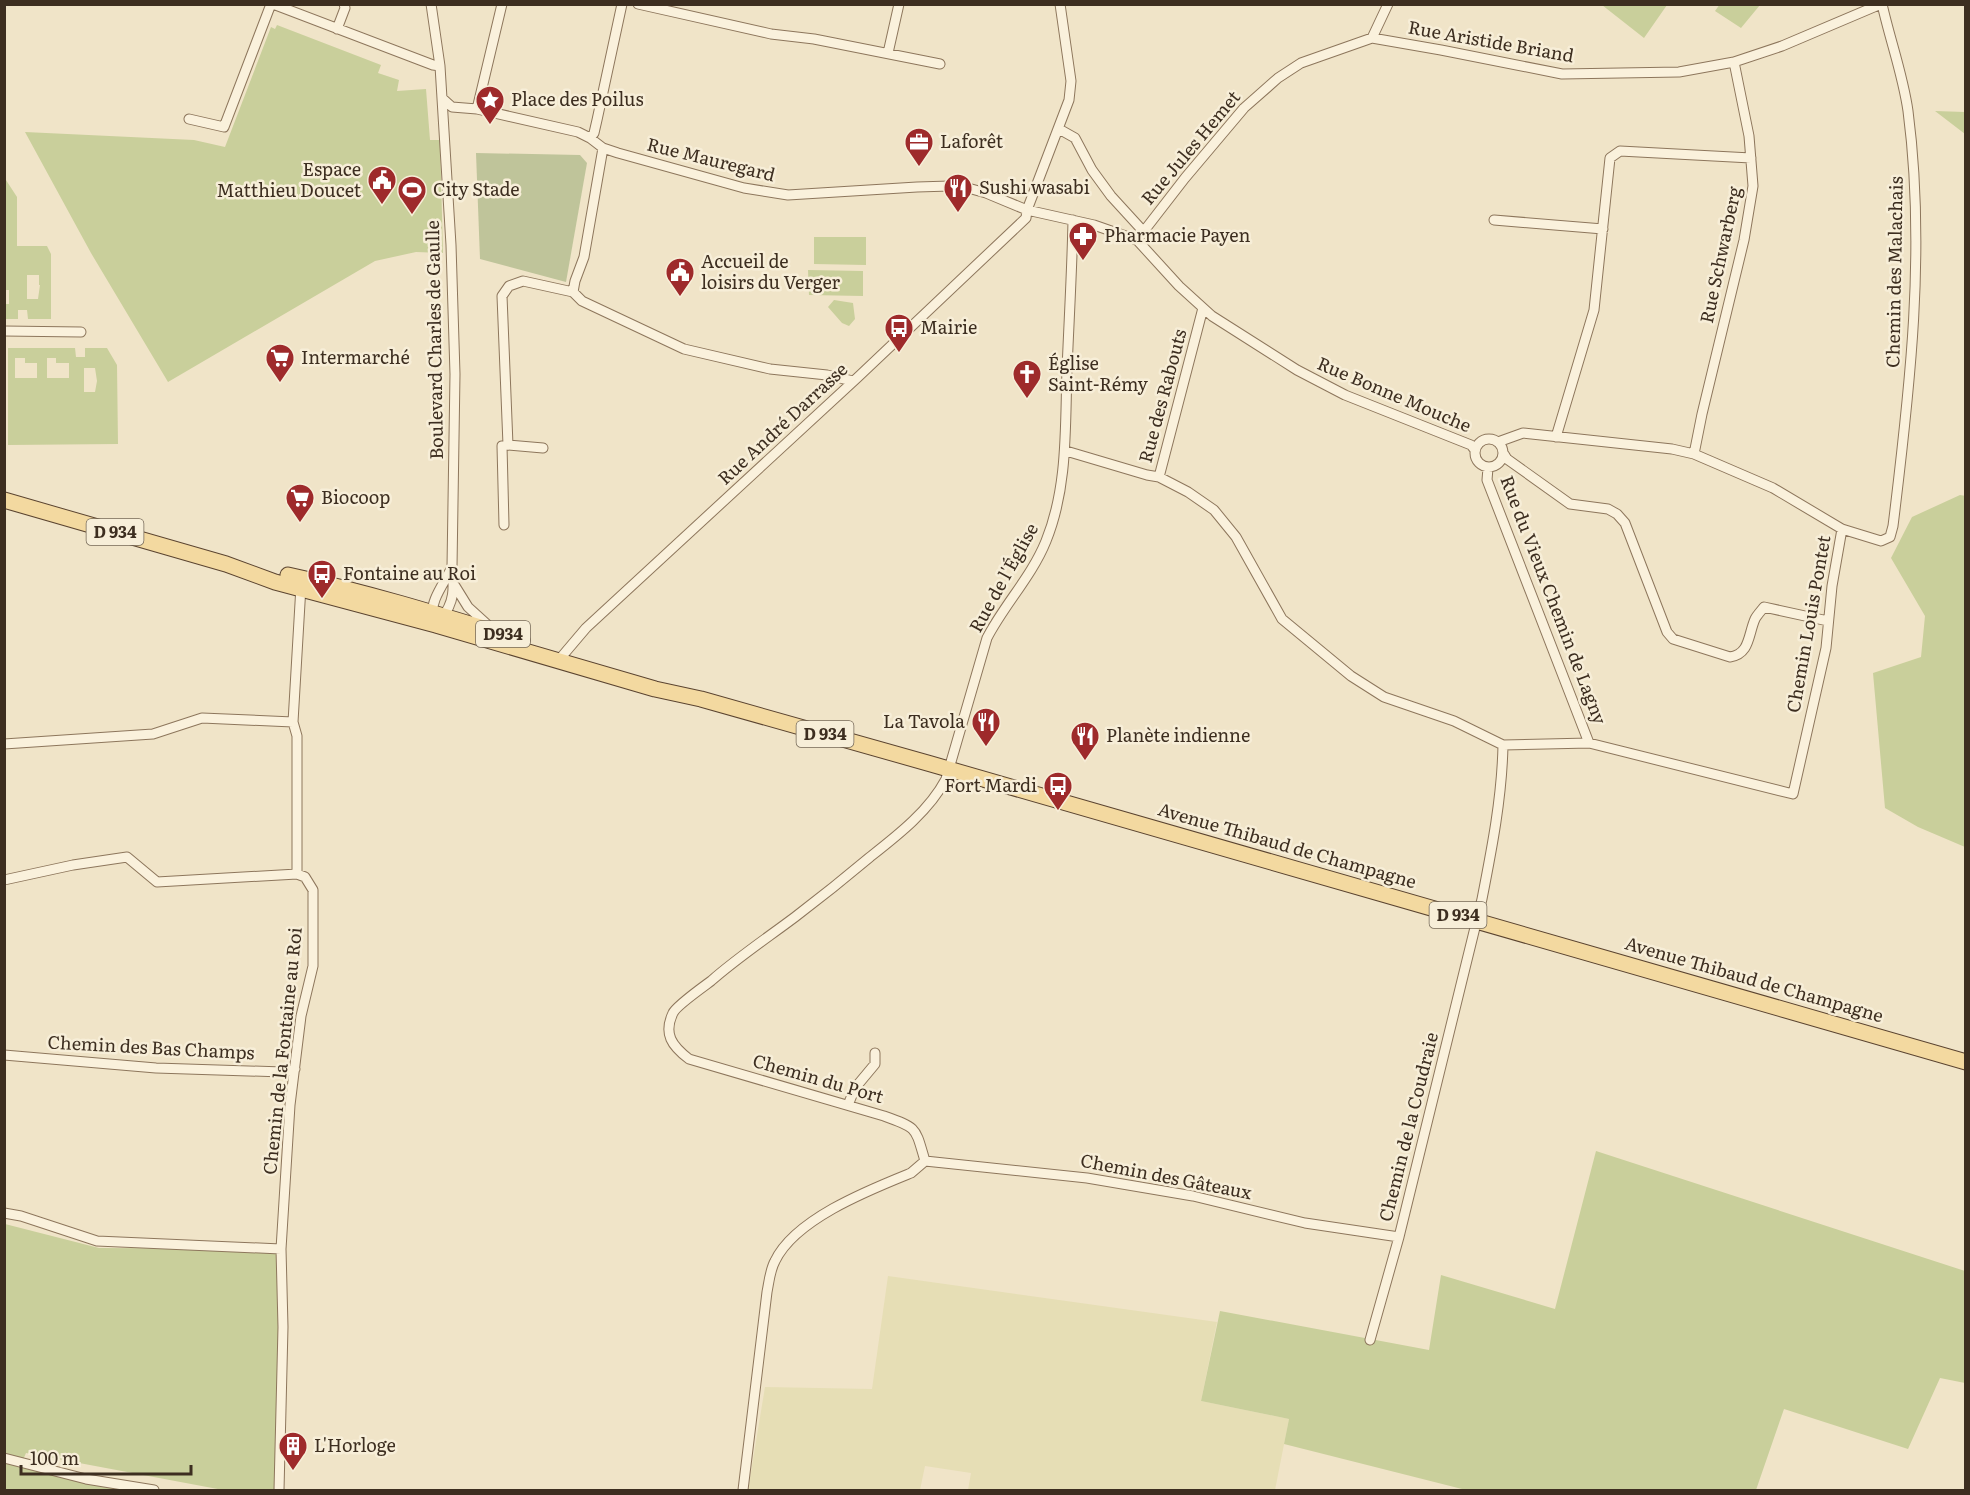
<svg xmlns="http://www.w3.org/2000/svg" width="1970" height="1495" viewBox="0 0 1970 1495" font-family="Literata,serif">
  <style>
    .farmland { fill: #e6deb5 }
    .green { fill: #c9cf9b; fill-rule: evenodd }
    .cemetery { fill: #bfc49a }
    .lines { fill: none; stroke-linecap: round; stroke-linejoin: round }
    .minor-casing { stroke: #8d765c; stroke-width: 11 }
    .primary-casing { stroke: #5b4430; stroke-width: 17 }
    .minor { stroke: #faf1dc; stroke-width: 9 }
    .primary { stroke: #f3d9a0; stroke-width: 15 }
    .labels { text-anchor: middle; stroke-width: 5; stroke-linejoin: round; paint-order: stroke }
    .shield { fill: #f7eed8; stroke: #756857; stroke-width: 1.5 }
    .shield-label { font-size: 16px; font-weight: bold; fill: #3d2e20 }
    .street-label { font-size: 18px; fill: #3d2e20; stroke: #f7eed8 }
    .poi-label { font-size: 18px; fill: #3d2e20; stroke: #f7eed8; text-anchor: start }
  </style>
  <rect width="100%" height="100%" fill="#f0e4c8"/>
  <!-- farmland -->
  <path class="farmland" d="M888 1276 1217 1322 1201 1401 1289 1419 1275 1490H968L971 1473 925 1466 920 1490H748L765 1387 872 1389Z"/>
  <!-- green -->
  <path class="green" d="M1720 4H1760V5L1741 28 1715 11Z
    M1602 5H1667L1644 38Z
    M277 25 381 65 378 73 399 80 397 91 426 89 430 140H440L443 253 416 252 375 261 168 382 91 253 25 132 194 140 225 147 271 27 275 29Z
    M1935 111 1965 112V134Z
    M4 177 17 197V246H47L51 254V319H28L27 310H18V319H5V304H9V290H4ZM27 275H39V285H40L38 299H27Z
    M814 237H866V265L814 264Z
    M808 270 863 271V296L809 295Z
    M834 300 853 303 855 319 849 326 842 323 828 307Z
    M8 348H75L76 357H85V348H107L117 365 118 444 8 445ZM15 358H25V363H37V378H15ZM47 358H56V363H69V378H47ZM84 368H95L97 381 95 392H84Z
    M1960 495 1966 496 1965 847 1918 827 1885 808 1873 673 1921 657 1925 616 1891 558 1912 517Z
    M1596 1151 1965 1271V1383L1940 1378 1908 1449 1784 1409 1756 1490H1466L1284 1444 1289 1419 1201 1401 1220 1311 1429 1350 1441 1275 1555 1309Z
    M5 1224 99 1248 281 1249 279 1490H223L26 1453 23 1460 118 1484 112 1490H5Z"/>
  <!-- cemetery -->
  <path class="cemetery" d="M476 153 580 155 587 163 566 282 480 259Z"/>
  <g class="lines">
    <!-- minor casing -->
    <g class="minor-casing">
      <path id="minor" d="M273 4 433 65 440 66
        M431 4 440 66 451 245 455 374 452 567C454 588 455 602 441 619
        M638 4 771 34 814 39 940 64
        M337 29 345 8 344 4
        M1372 38 1388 4
        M888 53 899 4
        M442 98 452 107 477 109 578 132 590 138 603 148 618 153 744 188 788 195 917 187 950 186 968 188 986 193 1027 210 1094 225 1137 240 1179 286 1212 316 1297 370 1345 395 1471 445 1475 450
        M477 109 502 4
        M189 119 224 127 271 4
        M1059 129 1075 138 1092 170 1111 196 1143 231
        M590 138 594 133 597 120 622 4
        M1494 220 1603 229
        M1137 240 1185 178 1244 108 1278 78 1301 63 1372 38 1441 50 1562 74 1679 72 1734 62 1782 46 1881 4
        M573 292 575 281 584 257 603 148
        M4 331 81 332
        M1556 437 1594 310 1610 158 1620 151 1751 158
        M1475 453a14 14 0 1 1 28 0a14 14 0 1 1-28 0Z
        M1498 442 1523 433 1672 449 1694 454 1773 488 1842 529 1881 541 1890 537 1893 526C1910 388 1926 249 1908 111 1903 75 1890 40 1882 4
        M508 445 543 448
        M1066 451 1147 475 1159 477 1188 492 1214 510 1236 537 1282 619 1351 676 1384 697 1454 721 1503 745 1589 743 1793 794 1826 648 1832 586 1842 529
        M1504 454 1507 459 1570 504 1608 509 1617 514 1625 523 1667 632 1673 639 1730 657C1750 654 1748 635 1755 619 1757 615 1761 611 1764 607L1828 621
        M1694 454 1702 414 1744 240 1753 186 1749 136 1734 62
        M1488 468 1487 480 1589 743
        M1159 477 1203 308
        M504 525 502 446 508 445 502 296 509 286 523 281 573 292 582 301 684 349 770 369 827 375 853 381
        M455 586 468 607 490 627
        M433 617C429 602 445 582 451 569
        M558 661 586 628 857 378 1026 218 1027 210 1069 100 1071 81 1060 4
        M4 744 153 734 202 718 293 722
        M4 880 73 865 127 857 157 882 297 874
        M4 1055 156 1068 283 1072 295 1069
        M848 1105 855 1088 875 1064V1053
        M925 1161 1087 1178 1193 1196 1305 1223 1399 1237
        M4 1213 21 1216 97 1241 281 1249
        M1370 1340 1399 1237 1482 899C1492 848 1502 797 1503 745
        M4 1458 86 1479 154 1490
        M279 1490 283 1327 281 1249 290 1105 301 1016 313 966V890L305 877 297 874V736L293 722 301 586
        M743 1490 767 1292C769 1282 770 1270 775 1261 795 1219 869 1190 911 1173L925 1161C915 1127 918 1128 884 1116L689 1059C672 1046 663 1034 673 1013 676 1006 703 987 711 981 737 958 767 938 795 917 820 898 845 878 870 857 898 835 929 811 946 779L987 638C1004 605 1032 576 1046 541 1068 487 1065 427 1067 370 1069 320 1072 270 1073 220"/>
    </g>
    <!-- primary casing -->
    <g class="primary-casing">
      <path id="primary" d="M4 500 226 564 275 582 436 625 655 689 701 699 931 764 1966 1062
        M288 575C367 592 444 616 522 640"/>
    </g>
    <!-- minor -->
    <use href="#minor" class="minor"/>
    <!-- primary -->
    <use href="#primary" class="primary"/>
  </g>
  <!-- icons -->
  <defs>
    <g id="sight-pin" transform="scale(1.5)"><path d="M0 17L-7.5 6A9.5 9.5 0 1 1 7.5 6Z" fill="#9e2a2b" stroke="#f7eed8"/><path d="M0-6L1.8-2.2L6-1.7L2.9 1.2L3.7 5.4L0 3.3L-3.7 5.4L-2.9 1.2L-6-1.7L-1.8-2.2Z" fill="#fff"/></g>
    <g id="office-pin" transform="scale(1.5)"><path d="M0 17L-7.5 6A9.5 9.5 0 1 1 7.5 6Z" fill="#9e2a2b" stroke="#f7eed8"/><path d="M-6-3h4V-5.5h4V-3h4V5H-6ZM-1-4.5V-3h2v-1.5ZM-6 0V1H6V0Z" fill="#fff"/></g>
    <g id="civic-pin" transform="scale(1.5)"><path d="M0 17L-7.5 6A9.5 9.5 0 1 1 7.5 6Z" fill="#9e2a2b" stroke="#f7eed8"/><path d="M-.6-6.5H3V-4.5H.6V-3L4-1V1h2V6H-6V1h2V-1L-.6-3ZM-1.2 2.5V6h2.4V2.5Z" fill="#fff"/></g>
    <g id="restaurant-pin" transform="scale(1.5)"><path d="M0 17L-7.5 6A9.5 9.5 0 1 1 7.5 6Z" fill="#9e2a2b" stroke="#f7eed8"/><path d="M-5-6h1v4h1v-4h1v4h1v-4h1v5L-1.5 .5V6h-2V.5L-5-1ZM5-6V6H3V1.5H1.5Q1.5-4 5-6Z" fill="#fff"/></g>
    <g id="stadium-pin" transform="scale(1.5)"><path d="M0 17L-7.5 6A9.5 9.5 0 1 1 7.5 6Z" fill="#9e2a2b" stroke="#f7eed8"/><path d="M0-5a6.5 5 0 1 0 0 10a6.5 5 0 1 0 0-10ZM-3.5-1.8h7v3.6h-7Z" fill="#fff"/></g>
    <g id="pharmacy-pin" transform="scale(1.5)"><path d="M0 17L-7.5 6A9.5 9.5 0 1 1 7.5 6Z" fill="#9e2a2b" stroke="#f7eed8"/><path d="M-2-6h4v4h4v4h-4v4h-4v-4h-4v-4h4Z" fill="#fff"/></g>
    <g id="bus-pin" transform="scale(1.5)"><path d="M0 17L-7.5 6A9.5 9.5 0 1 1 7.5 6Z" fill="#9e2a2b" stroke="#f7eed8"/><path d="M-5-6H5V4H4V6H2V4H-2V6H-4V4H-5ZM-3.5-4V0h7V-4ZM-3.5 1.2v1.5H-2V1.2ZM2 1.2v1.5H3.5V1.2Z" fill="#fff"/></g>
    <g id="supermarket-pin" transform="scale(1.5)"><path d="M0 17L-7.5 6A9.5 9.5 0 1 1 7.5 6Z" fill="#9e2a2b" stroke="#f7eed8"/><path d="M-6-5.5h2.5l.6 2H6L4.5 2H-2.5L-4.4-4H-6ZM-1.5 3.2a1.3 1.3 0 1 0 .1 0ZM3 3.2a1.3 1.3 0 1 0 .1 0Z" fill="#fff"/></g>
    <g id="church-pin" transform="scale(1.5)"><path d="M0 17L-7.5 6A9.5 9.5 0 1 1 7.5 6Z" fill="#9e2a2b" stroke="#f7eed8"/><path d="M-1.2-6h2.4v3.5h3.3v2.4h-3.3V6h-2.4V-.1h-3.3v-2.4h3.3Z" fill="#fff"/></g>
    <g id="building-pin" transform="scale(1.5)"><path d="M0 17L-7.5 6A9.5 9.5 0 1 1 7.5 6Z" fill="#9e2a2b" stroke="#f7eed8"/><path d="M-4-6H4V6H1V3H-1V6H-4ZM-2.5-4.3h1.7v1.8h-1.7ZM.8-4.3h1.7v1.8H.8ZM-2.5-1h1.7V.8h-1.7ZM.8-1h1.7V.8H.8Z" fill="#fff"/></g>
  </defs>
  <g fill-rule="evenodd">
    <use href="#sight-pin" x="490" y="100"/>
    <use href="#office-pin" x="919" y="142"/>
    <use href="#civic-pin" x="382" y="180"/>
    <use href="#restaurant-pin" x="958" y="188"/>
    <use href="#stadium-pin" x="412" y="190"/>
    <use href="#pharmacy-pin" x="1083" y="236"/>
    <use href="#civic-pin" x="680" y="272"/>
    <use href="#bus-pin" x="899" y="328"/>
    <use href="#supermarket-pin" x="280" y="358"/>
    <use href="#church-pin" x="1027" y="374"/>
    <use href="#supermarket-pin" x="300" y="498"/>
    <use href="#bus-pin" x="322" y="574"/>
    <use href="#restaurant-pin" x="986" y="722"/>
    <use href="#restaurant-pin" x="1085" y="736"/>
    <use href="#bus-pin" x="1058" y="786"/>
    <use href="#building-pin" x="293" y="1446"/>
  </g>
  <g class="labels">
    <!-- shield labels -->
    <g class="shield">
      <rect x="86.5" y="519" width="57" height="26" rx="4.5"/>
      <rect x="476" y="621" width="54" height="26" rx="4.5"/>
      <rect x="796.5" y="721" width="57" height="26" rx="4.5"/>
      <rect x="1429.5" y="902" width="57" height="26" rx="4.5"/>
    </g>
    <g class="shield-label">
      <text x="115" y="538">D 934</text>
      <text x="503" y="640">D934</text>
      <text x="825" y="740">D 934</text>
      <text x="1458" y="921">D 934</text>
    </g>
    <!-- street labels -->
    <g class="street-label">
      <text transform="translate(1491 42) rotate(10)" y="6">Rue Aristide Briand</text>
      <text transform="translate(1191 148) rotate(-50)" y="6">Rue Jules Hemet</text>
      <text transform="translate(711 160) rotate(14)" y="6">Rue Mauregard</text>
      <text transform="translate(1721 255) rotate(-78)" y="6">Rue Schwarberg</text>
      <text transform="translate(1895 272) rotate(-89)" y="6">Chemin des Malachais</text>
      <text transform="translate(435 340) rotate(-91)" y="6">Boulevard Charles de Gaulle</text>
      <text transform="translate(1394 395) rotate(23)" y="6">Rue Bonne Mouche</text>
      <text transform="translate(1163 396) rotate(-75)" y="6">Rue des Rabouts</text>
      <text transform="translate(783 424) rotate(-43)" y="6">Rue André Darrasse</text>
      <text transform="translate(1004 578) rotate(-61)" y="6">Rue de l'Église</text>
      <text transform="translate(1553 600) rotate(69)" y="6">Rue du Vieux Chemin de Lagny</text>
      <text transform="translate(1809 624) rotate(-80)" y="6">Chemin Louis Pontet</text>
      <text transform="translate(1287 846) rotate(16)" y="6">Avenue Thibaud de Champagne</text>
      <text transform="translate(1754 980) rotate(16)" y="6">Avenue Thibaud de Champagne</text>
      <text transform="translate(151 1048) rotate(3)" y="6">Chemin des Bas Champs</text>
      <text transform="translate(283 1051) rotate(-84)" y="6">Chemin de la Fontaine au Roi</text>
      <text transform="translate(818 1079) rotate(16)" y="6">Chemin du Port</text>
      <text transform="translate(1409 1127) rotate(-76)" y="6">Chemin de la Coudraie</text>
      <text transform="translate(1166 1177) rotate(11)" y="6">Chemin des Gâteaux</text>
    </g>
    <!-- poi labels -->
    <g class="poi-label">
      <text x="511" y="106">Place des Poilus</text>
      <text x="940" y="148">Laforêt</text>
      <text x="361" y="176" text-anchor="end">Espace<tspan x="361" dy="21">Matthieu Doucet</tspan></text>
      <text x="979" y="194">Sushi wasabi</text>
      <text x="433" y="196">City Stade</text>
      <text x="1104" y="242">Pharmacie Payen</text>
      <text x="701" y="268">Accueil de<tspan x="701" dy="21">loisirs du Verger</tspan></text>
      <text x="920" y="334">Mairie</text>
      <text x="301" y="364">Intermarché</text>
      <text x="1048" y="370">Église<tspan x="1048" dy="21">Saint-Rémy</tspan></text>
      <text x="321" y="504">Biocoop</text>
      <text x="343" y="580">Fontaine au Roi</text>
      <text x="965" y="728" text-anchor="end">La Tavola</text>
      <text x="1106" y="742">Planète indienne</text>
      <text x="1037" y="792" text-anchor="end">Fort Mardi</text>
      <text x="314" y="1452">L'Horloge</text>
    </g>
  </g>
  <!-- border -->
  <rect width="1970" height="1495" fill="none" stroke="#3d2e20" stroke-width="12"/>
  <!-- scale -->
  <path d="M21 1465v9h170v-9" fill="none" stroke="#3d2e20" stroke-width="3"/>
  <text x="30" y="1465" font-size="18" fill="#3d2e20" stroke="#f7eed8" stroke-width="4.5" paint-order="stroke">100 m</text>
</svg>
